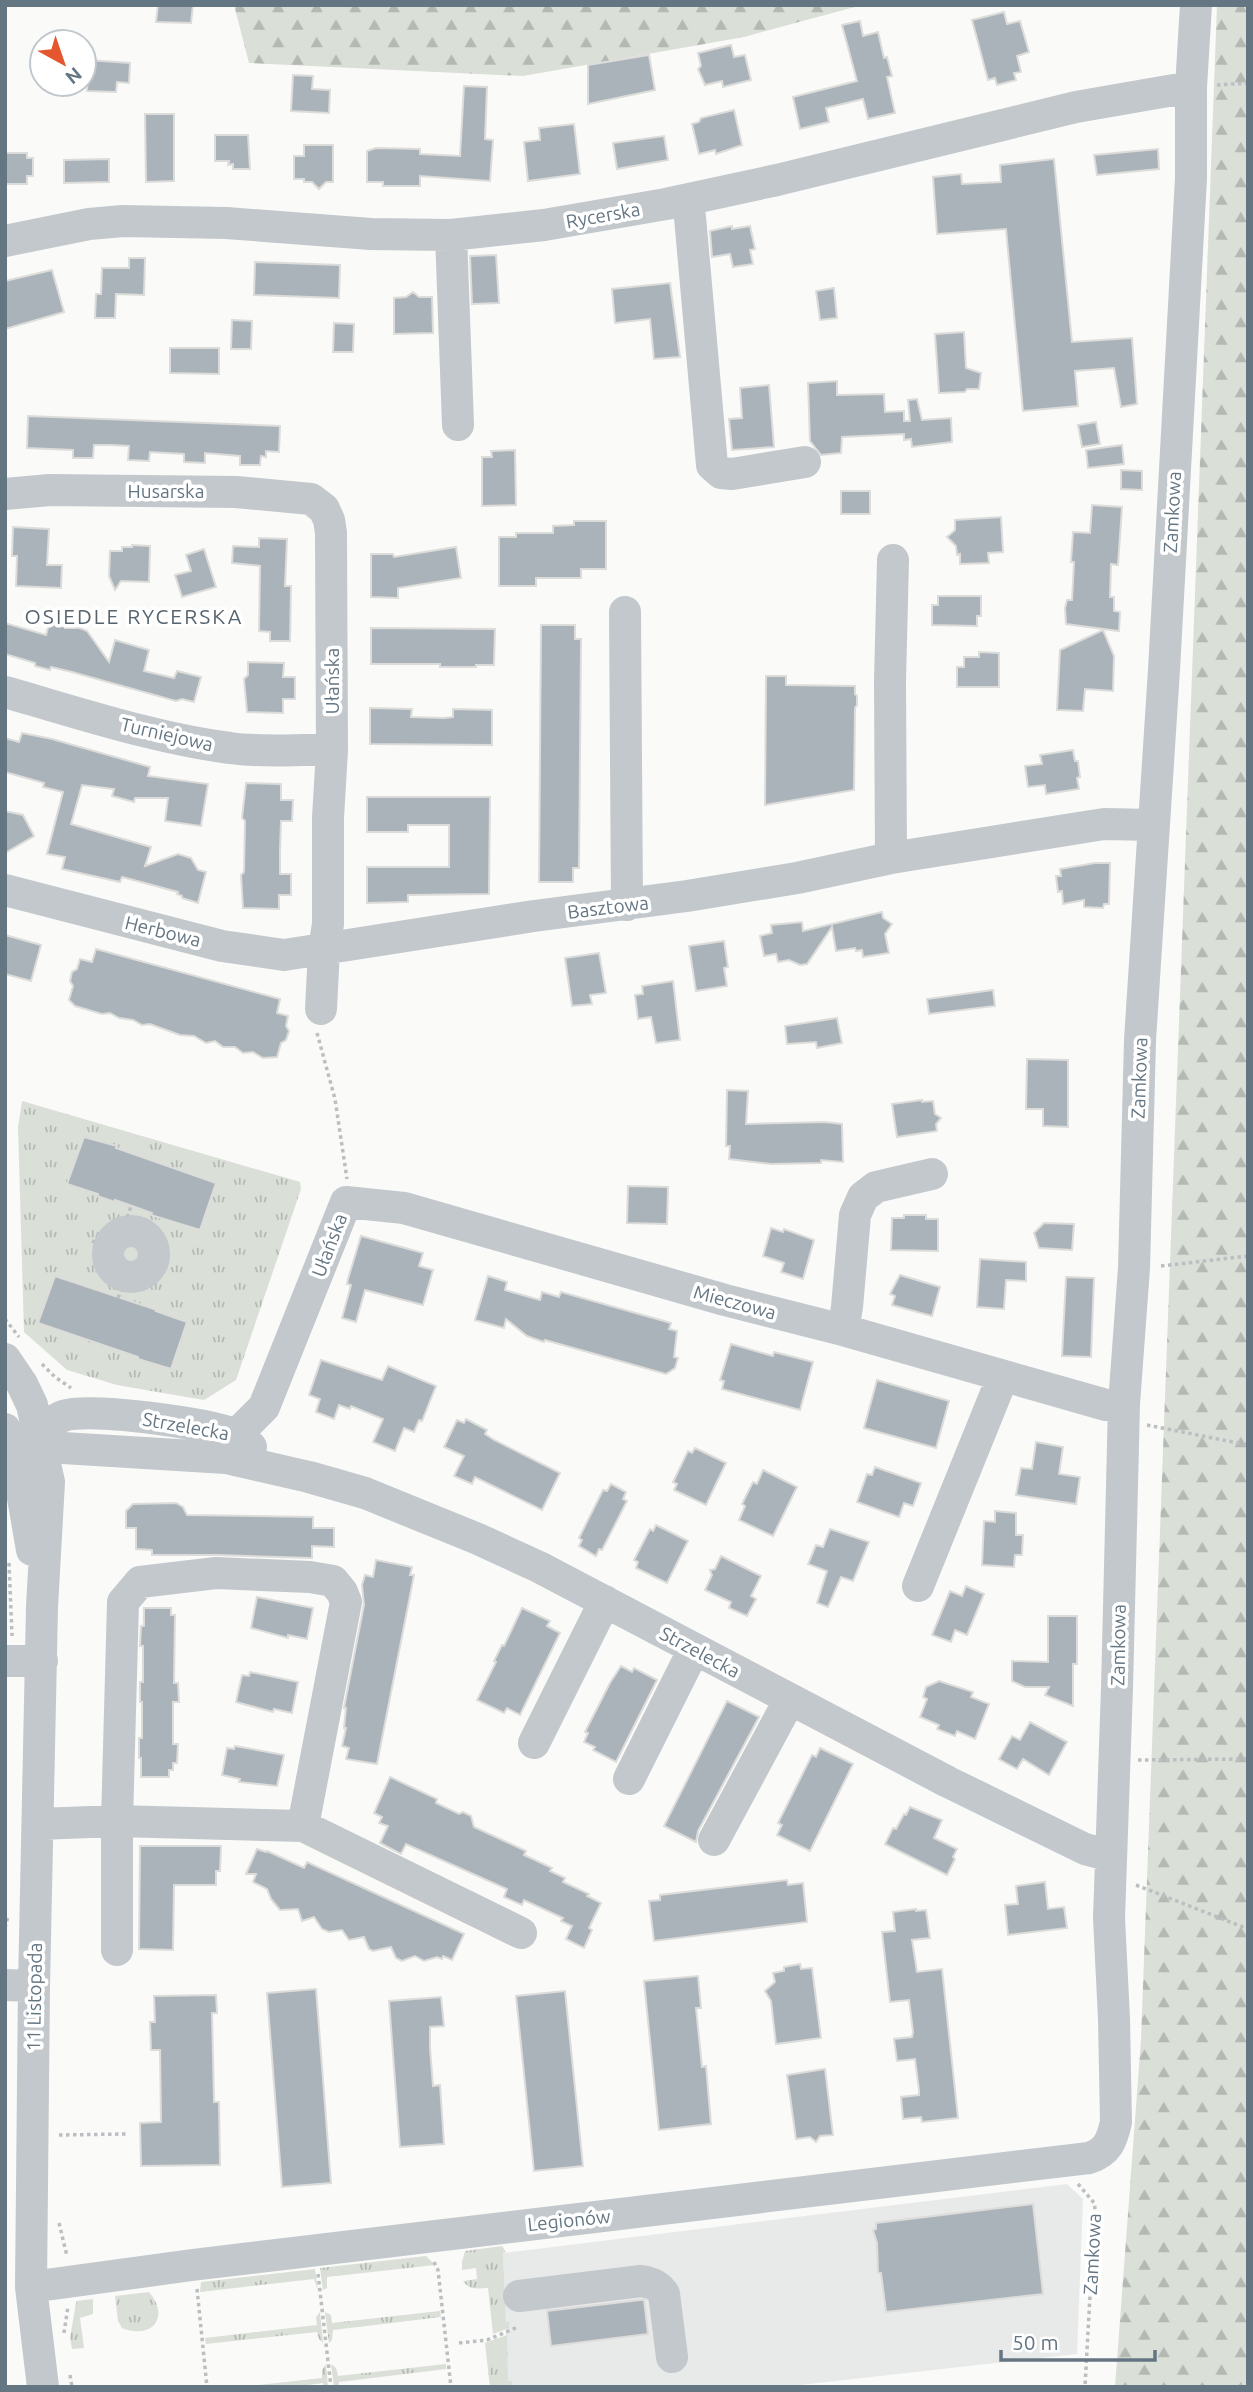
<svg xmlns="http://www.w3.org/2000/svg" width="1253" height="2392" viewBox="0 0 1253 2392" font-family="Ubuntu,sans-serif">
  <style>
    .built { fill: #e8e9e9 }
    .grass { fill: url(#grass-tufts) }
    .forest { fill: url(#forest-firs) }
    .building { fill: #aab3b9; stroke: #dcdcda; stroke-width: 2 }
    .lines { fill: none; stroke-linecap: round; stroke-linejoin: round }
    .path { stroke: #bbbfc2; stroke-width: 3.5; stroke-dasharray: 3.5 3.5; stroke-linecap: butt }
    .minor { stroke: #c3c8cc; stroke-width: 32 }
    .labels { text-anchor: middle; stroke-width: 7; stroke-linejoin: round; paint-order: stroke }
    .street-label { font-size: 19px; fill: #657683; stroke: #fff }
    .neighbourhood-label { font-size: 21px; letter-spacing: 2px; fill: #57646e; stroke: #fff }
  </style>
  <defs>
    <pattern id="grass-tufts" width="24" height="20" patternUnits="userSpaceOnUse" patternTransform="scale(1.75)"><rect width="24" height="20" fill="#dadfd7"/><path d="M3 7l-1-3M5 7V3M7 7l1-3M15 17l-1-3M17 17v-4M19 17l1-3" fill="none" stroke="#b4b9b4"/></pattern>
    <pattern id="forest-firs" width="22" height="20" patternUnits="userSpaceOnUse" patternTransform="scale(1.75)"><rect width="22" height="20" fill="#dadfd7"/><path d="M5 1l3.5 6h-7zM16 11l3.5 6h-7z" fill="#b4b9b4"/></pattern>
  </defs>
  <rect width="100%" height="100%" fill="#fafaf8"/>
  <!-- built -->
  <path class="built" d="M1067 2184 1083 2199 1077 2354 782 2387H508L503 2253Z"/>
  <!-- grass -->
  <path class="grass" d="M22 1101 300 1182 301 1189 236 1380 204 1400 117 1385 67 1370 24 1332 18 1127Z
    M502 2246 506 2252 503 2253 506 2322H509V2328L493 2334 488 2288C478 2288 470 2291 463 2281L477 2279 476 2268 462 2270V2262L465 2251Z
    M426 2256 435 2265 327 2277V2288L323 2290 320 2268Z
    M315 2269 318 2291 314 2279 200 2292 201 2282Z
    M149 2292C171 2318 151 2340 122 2328L118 2321 115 2296Z
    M93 2299V2314L80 2318 84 2348 72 2349 70 2338 76 2303 77 2301Z
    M440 2311 441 2317 333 2330 332 2340 329 2343 325 2312 331 2315 332 2323Z
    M320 2312 323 2343 319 2339 317 2332 206 2344 205 2338 317 2325 316 2317Z
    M507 2335 508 2381H512V2387H490L485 2343Z
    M326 2364 328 2387H324L323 2383 294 2387H240L322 2378V2370Z
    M331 2364 336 2368 338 2376 446 2364V2369L339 2382V2387H334Z"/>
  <!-- forest -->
  <path class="forest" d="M234 5H862L744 37 523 76 249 63Z
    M1217 5H1248V2387H1115L1141 2040Z"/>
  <!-- building -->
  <path class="building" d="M158 5H193L191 23 156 22Z
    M1004 12 1007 24 1020 21 1029 52 1017 56 1021 72 1014 73 1016 80 997 85 995 78 988 80 972 20Z
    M860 21 863 36 878 32 884 58 887 57 892 76 887 77 895 113 868 119 863 99 826 108 829 122 800 129 793 97 857 81 842 25Z
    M731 45 734 57 745 55 751 80 723 87 722 81 705 85 698 69 701 66 698 53Z
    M649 55 655 90 588 104V65Z
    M89 60 130 63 129 83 117 82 116 92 87 91Z
    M293 75 313 76 312 89 330 90 329 113 291 111Z
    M464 86 487 87 485 139 493 140 490 181 420 176V186H383V182H367V151L376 148 420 149V154L460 156Z
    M734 110 742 145 716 154 715 150 699 154 692 124 699 122 701 118Z
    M145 114H174V181L146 182Z
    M574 124 580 174 528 181 524 142 540 140 539 128Z
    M215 135H248L250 169H233V164L228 165 229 161H215Z
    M664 136 668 160 617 169 613 143Z
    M304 145H333V182H326L319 189 312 182H304V179H294V156H304Z
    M1158 149 1159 169 1097 175 1094 155Z
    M5 153H27V158H33V176H27V184H5Z
    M109 159V182L64 183V160Z
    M1054 159 1072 342 1132 338 1137 404 1121 407 1114 368 1075 371 1078 406 1023 411 1006 229 937 234 933 177 961 174 962 184 1001 182 1000 165Z
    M732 226V229L750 226 755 249 750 250 753 264 733 267 730 254 712 257 710 231Z
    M496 255 499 303 472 304 470 256Z
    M129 258H145L144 295 116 294 115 318H95L96 294H101L102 268H129Z
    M255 262 340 265 339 298 254 295Z
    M52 270 64 312 5 329V281Z
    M670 283 680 357 654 359 650 319 615 323 612 289Z
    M834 288 837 318 820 320 816 291Z
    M413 292 419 297H432L433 333 394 334V298L406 297Z
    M232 320 252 321 251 349H231Z
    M334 323 354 324 353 352H333Z
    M964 332 966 368 981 373 979 389H967L965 392 939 393 935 334Z
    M170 348H219V374L170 373Z
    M837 381V395L884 394 885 412 904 411V421H910L908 400 917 399 922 420 951 418 952 442 912 447 911 439 904 440V434L842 437 841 453 821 455 810 441 808 383Z
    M769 385 774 447 732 450 729 419 742 418 740 388Z
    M28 416 280 426 279 452 266 451V457L261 456 260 465H240V456L205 453V463L184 462V454L150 452 149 461 128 460 129 446 111 445H94L93 458H73V450L27 448Z
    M1096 422 1100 444 1082 447 1078 425Z
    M1122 445 1124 464 1088 468 1086 450Z
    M515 450 516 505 482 506V457H492L491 451Z
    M1121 470 1142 471V490L1121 489Z
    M841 491H870V514H841Z
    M1092 505 1122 507 1118 565 1111 564 1110 597H1114V611L1120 612 1119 631 1066 624 1065 608 1067 600H1072L1074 562H1071L1073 532 1090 533Z
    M1001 517 1003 552 988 553 989 563 960 564V554L957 555 956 546 947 537 955 530V520Z
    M574 521H606V569H581V578H536V586H499V537H516V533H553V526L574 525Z
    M13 527 49 529 47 565H62L61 588 16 586 17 556H12Z
    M259 538 287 539 285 586H291L290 641H270V632L259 631 260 566 232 563 233 546 259 547Z
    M132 545 150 546 149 582 121 581 115 590 109 576 110 551H122V547H132Z
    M456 547 461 578 398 588V598L371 597V554H393L394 557Z
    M204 549 216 587 182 597 175 575 191 571 186 555Z
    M938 596H981V616H977V626L932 625V605H938Z
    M53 609 65 628H80L87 631 109 662 115 640 149 650 144 671 174 678 177 671 201 677 194 702 182 699 176 701 72 672 51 667 50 670 35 666V663L5 654V623L46 635Z
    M541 625H575V639H581L579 868H573V882H539Z
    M371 628 495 629 494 665H476V667H440V664H371Z
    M1103 630 1114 656 1113 691 1085 689 1083 711 1057 710 1060 650Z
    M979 652 999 653V687H957V667H964V657H979Z
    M248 662 284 663 283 677H295V699H283V713L247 712 244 679 248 675Z
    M766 676H786V685L855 686V694L857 696V705L855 708 854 790 765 805Z
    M370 708 412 709 411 717 443 718 453 717V709L492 710V745L370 744Z
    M22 733 52 739 150 767 148 776 208 784 201 826 165 821 168 798H135L134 802 112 796 114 789 82 785 71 824 151 847 145 866 178 854 191 858 198 870 206 872 198 903 182 898V896L177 894 178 892 141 882 122 877 120 882 62 869 65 857 47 854 63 792 43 787 44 783 5 772V738L19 742Z
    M1073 750 1075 761H1078L1080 777 1077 778 1079 789 1046 794 1045 785 1028 787 1025 766 1042 764 1040 755Z
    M246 783 281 784V800H293L292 821H281L280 851V874H291V895H279V909L243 908 241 875 244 872 245 821 242 818Z
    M367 797H490L489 894 408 895V902L367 903V867H449V825H408V832H367Z
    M5 811 23 815 34 836 5 853Z
    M1095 863H1110L1109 904H1104L1103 908 1084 907V900L1063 904 1062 891 1058 892 1056 876H1061L1060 869Z
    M882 912 883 918 892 924 885 934 889 953 863 957 862 950 856 951 855 948 836 951 832 927 807 964 800 965 789 960 778 962 776 954 764 956 760 936 772 933 771 925 802 922 803 931Z
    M5 935 41 945 31 981 5 974Z
    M724 941 728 967 724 968 727 986 696 991 689 946Z
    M96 949 280 999 277 1013 288 1016 286 1026 289 1031 286 1040 281 1043 277 1057 263 1058 253 1052 243 1053 235 1047H223L215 1041 206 1043 194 1036 180 1035 150 1024 142 1025 133 1020 119 1018 110 1013 102 1014 75 1006 69 1000 73 986 70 981 72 972 77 969 80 959 92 962Z
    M599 953 606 993 590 995 592 1004 572 1006 565 958Z
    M673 981 680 1040 656 1043 651 1017 638 1019 635 995 643 994 642 986Z
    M993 990 995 1006 929 1014 927 999Z
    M837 1018 842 1043 817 1048 816 1042 787 1044 785 1026Z
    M1027 1059 1068 1060V1127L1043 1126V1109H1026Z
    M727 1090 748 1091 746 1124 824 1122 842 1124 843 1162 821 1160V1163L771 1164 729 1159 730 1146H726Z
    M922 1100V1102L933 1101 935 1114 941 1118 936 1124 937 1131 897 1137 892 1104Z
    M84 1137 117 1146 116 1148 216 1183 200 1230 151 1215 152 1213 115 1200V1202L97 1196 98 1194 67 1184Z
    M628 1186 668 1187 667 1224 627 1223Z
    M904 1215H926V1219H938V1251L891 1250 892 1218H904Z
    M1044 1223 1074 1224 1072 1250 1039 1248 1034 1233Z
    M771 1228 783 1232 784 1229 814 1240 803 1279 781 1272 784 1263 763 1256Z
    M361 1236 423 1253 419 1266 433 1270 423 1305 365 1290 356 1322 342 1318 351 1285 347 1284 348 1279Z
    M980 1259 1026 1262V1281L1006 1280 1004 1309 977 1307Z
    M900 1275 940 1287 932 1316 892 1305 895 1296 890 1294Z
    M55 1276 157 1310 156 1311 187 1322 171 1369 138 1359V1357L38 1323Z
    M488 1276 507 1282 505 1290 540 1300 542 1292 559 1297 561 1292 671 1323 669 1329 677 1331 674 1357 678 1358 675 1368 666 1374 545 1340 544 1342 527 1336 506 1319 504 1328 475 1320Z
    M1066 1277 1094 1278 1091 1357 1062 1356Z
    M731 1344 773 1356 774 1352 813 1362 800 1410 722 1389 724 1381 720 1380Z
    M321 1360 382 1380 388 1366 436 1386 422 1421 419 1420 414 1432 404 1428 395 1451 373 1442 383 1419 351 1406 350 1409 339 1405 334 1419 316 1412 320 1399 309 1395Z
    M877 1380 949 1401 936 1448 864 1428Z
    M466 1419 487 1430 485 1434 494 1440 560 1473 542 1510 475 1477 472 1484 454 1476 464 1456 444 1447 457 1420 464 1423Z
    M1036 1442 1063 1447 1059 1474 1080 1477 1076 1504 1016 1495 1021 1468 1032 1469Z
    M695 1448 726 1463 706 1505 674 1490 677 1484 673 1482 688 1451 692 1453Z
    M875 1467 921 1483 913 1506 904 1503 899 1517 857 1502 867 1474 872 1475Z
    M763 1470 797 1487 773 1536 739 1520 745 1506 742 1504 753 1482 757 1484Z
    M611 1484 626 1492 623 1499 627 1501 602 1550 599 1549 596 1556 579 1546 582 1540 579 1538 603 1490 607 1491Z
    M176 1503 183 1507 187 1515 313 1517V1528H334V1547L312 1546V1558L217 1555H152V1550L136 1549V1528H126V1511L133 1504Z
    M995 1511 1016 1513V1535H1023L1022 1555H1015L1014 1567 982 1565 984 1521 995 1522Z
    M656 1525 688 1541 667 1583 636 1568 638 1562 634 1560 650 1529 653 1531Z
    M830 1529 869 1542 853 1581 841 1577 828 1607 817 1603 827 1571 808 1564 816 1545 823 1547Z
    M721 1556 761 1576 751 1596 756 1599 747 1616 729 1608 731 1602 705 1590 712 1575 710 1570 715 1569Z
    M376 1560 412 1567 410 1575H414L377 1764 346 1759 349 1748 342 1746 346 1728H344L346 1708H344L364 1605 362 1585 365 1575 373 1577Z
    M966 1586 984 1594 967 1635 955 1630 951 1642 932 1635 950 1591 962 1596Z
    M257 1597 313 1608 307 1639 288 1635V1638L251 1628Z
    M144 1608H171V1615H175L174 1683H178L179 1702H173V1744H178L177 1763H173V1770H169V1777H141V1758H139V1738H142V1702H140V1682H143V1646H140L141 1626H144Z
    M522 1608 550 1621 547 1626 560 1633 520 1715 507 1708 504 1713 477 1700 496 1662 494 1661 502 1645 504 1646Z
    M1048 1616H1077V1664H1073V1706L1045 1695 1049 1687H1025L1012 1681V1661L1048 1662Z
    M621 1666 632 1672 634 1668 657 1680 616 1762 593 1750 595 1747 584 1742 588 1733 585 1732 610 1683Z
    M250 1672 298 1682 292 1713 274 1709 273 1712 236 1702 242 1675 249 1676Z
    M939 1681 973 1692 971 1697 989 1704 975 1739 957 1731 955 1736 937 1729 939 1725 920 1717 927 1699 923 1697 926 1687Z
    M727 1701 759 1717 698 1831 696 1842 664 1826Z
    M1030 1722 1067 1742 1049 1775 1023 1759 1017 1769 999 1759 1012 1736 1020 1740Z
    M235 1746 284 1755 277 1786 239 1782 240 1779 222 1775 227 1748 234 1749Z
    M820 1748 853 1764 810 1851 777 1835 782 1825 778 1823 812 1755 816 1757Z
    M390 1777 437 1799 436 1803 459 1814 463 1812 471 1816 474 1827 526 1851 524 1855 552 1868 550 1871 565 1878 563 1882 589 1894 587 1896 601 1903 589 1928 592 1930 584 1948 566 1939 572 1926 561 1921 563 1918 524 1900 522 1905 504 1897 507 1889 406 1844 401 1854 380 1843 388 1826 379 1823 382 1817 374 1813Z
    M910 1807 942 1820 934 1838 957 1849 953 1857 955 1859 947 1875 885 1844 893 1828 896 1829 904 1814 906 1815Z
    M140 1846H221L220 1871H216V1885H174L173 1950 139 1949Z
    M257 1849 266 1852 267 1851 304 1868 307 1862 464 1934 452 1960 443 1956 442 1959 437 1957 424 1961 415 1956 402 1961 396 1958 391 1947 373 1951 369 1949 364 1937 349 1940 342 1930 329 1932 322 1929 314 1917 302 1921 298 1909 280 1910 271 1899 267 1889 253 1882 256 1874H246Z
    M787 1880 788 1885 803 1883 807 1922 654 1941 649 1901 660 1900V1895Z
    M1045 1882 1048 1909 1064 1907 1067 1928 1008 1935 1005 1905 1018 1904 1016 1886Z
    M916 1909V1911L926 1910 930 1938 912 1940 917 1972 942 1969 958 2118 922 2122 921 2117 903 2119 901 2097 919 2095V2090L915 2059 897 2061 894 2039 912 2037 913 2032 909 2000 890 2002 882 1932 895 1931 893 1912Z
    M800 1964 801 1969 812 1968 821 2038 776 2044 771 2001 765 1991 775 1982 773 1973 784 1971V1967Z
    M698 1976 701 2008H696L702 2067 706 2066 711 2124 659 2130 644 1981Z
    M316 1989 331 2183 282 2187 267 1993Z
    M565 1991 583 2166 534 2171 516 1996Z
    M216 1995 217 2013H212L214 2102H219L220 2165 141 2166 140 2123 161 2122 160 2050H151L150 2022H155L154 1996Z
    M441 1997 444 2026 430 2027V2048L433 2086 440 2085 444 2144 400 2147 389 2001Z
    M825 2069 833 2135 820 2136 816 2142 810 2137 796 2139 787 2075Z
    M1033 2204 1043 2294 886 2312 881 2273H878L877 2243 873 2230 876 2229V2223Z
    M640 2300H644L648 2334 551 2346 547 2311Z"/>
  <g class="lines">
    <!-- path -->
    <path class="path" d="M1217 85 1248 83
      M317 1033 335 1099 347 1179
      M130 1231 127 1218 131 1206
      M92 1241 109 1247
      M1161 1266 1248 1256
      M118 1298 126 1277
      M5 1319 19 1337
      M42 1364 55 1377 71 1388
      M1147 1425 1248 1445
      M9 1563 12 1636
      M1138 1760 1248 1759
      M1136 1885 1248 1929
      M5 1928 8 1916
      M59 2135 126 2134
      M1078 2184 1095 2204 1085 2387
      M59 2223 67 2256
      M434 2262 438 2270 451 2387
      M318 2274 331 2387
      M197 2289 207 2387
      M64 2333 68 2306
      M459 2343 487 2340 518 2327
      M70 2375 72 2387"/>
    <!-- minor -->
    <path class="minor" d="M686 200 690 217 712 465 721 473 732 474 805 462
      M451 235 458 425
      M5 241 89 224 123 221 226 223 371 234 451 235 544 225 666 204 777 180 1076 107 1191 87
      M5 494 50 490 236 492 311 499 324 509 329 520 331 533 332 750 328 818V924L324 949 321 1009
      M625 612 627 905
      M5 692C76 712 157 739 230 748 263 753 298 749 332 750
      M891 858 890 681 893 560
      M5 890 222 946 284 955 534 916 687 896 797 878 891 858 1104 824 1154 825
      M108 1254a23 23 0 1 1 46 0a23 23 0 1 1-46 0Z
      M843 1330 847 1307 855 1215 863 1197 876 1187 932 1174
      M5 1359 22 1384 32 1405 49 1482 42 1607 34 1986 31 2287 43 2387
      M5 1429 22 1492 32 1550
      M40 1438 46 1443 63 1448 226 1458 309 1477 365 1493 478 1539 539 1567 948 1782 1085 1849 1111 1856
      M11 1447 40 1438C46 1429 52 1420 63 1416 91 1407 204 1423 234 1434 241 1437 246 1442 251 1447
      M226 1458 236 1435 264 1407 346 1202 404 1208 725 1300 843 1330 1106 1405 1124 1404
      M918 1586 1003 1376
      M5 1661H42
      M534 1743 605 1601
      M629 1779 694 1649
      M38 1824 117 1821 303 1826 521 1933
      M714 1840 790 1699
      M117 1950V1821L123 1602 140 1582 216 1573 310 1577 333 1581 342 1592 346 1602 303 1826
      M5 1985 34 1986
      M31 2287 192 2265 1089 2158C1108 2152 1112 2140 1116 2122L1114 2019 1109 1918 1117 1688 1124 1404 1134 1268 1140 1040 1164 670 1191 178V87L1196 5
      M519 2296 641 2281C652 2283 658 2285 664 2294L672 2357"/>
  </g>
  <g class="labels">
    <!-- street labels -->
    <g class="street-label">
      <text transform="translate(603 215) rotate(-10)" y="7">Rycerska</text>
      <text x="166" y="498">Husarska</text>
      <text transform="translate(1172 512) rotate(-87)" y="7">Zamkowa</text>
      <text transform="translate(332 681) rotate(-90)" y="7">Ułańska</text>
      <text transform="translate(167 734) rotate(13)" y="7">Turniejowa</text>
      <text transform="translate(608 907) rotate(-7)" y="7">Basztowa</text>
      <text transform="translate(163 931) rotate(14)" y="7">Herbowa</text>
      <text transform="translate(1139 1078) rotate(-88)" y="7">Zamkowa</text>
      <text transform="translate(329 1245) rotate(-69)" y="7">Ułańska</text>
      <text transform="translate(735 1302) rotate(15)" y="7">Mieczowa</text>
      <text transform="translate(186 1426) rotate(10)" y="7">Strzelecka</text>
      <text transform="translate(1118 1645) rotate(-89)" y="7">Zamkowa</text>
      <text transform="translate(700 1652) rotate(28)" y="7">Strzelecka</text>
      <text transform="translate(34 1997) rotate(-89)" y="7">11 Listopada</text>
      <text transform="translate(569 2220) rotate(-6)" y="7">Legionów</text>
      <text transform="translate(1092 2254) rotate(-87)" y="7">Zamkowa</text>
    </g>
    <!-- neighbourhood labels -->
    <g class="neighbourhood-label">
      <text x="134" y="624">OSIEDLE RYCERSKA</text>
    </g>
  </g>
  <!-- border -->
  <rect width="1253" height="2392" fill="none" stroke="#657683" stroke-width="14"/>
  <!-- north arrow -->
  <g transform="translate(63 63) rotate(140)"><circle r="33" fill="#ffffff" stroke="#c1c8cd" stroke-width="2"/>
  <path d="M0-5L12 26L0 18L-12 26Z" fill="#e4572e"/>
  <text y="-10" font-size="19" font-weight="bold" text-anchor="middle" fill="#657683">N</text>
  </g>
  <!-- scale -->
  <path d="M1001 2350v10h154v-10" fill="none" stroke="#657683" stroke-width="3.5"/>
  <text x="1012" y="2350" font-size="21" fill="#657683" stroke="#ffffff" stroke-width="5" paint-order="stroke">50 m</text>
</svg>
